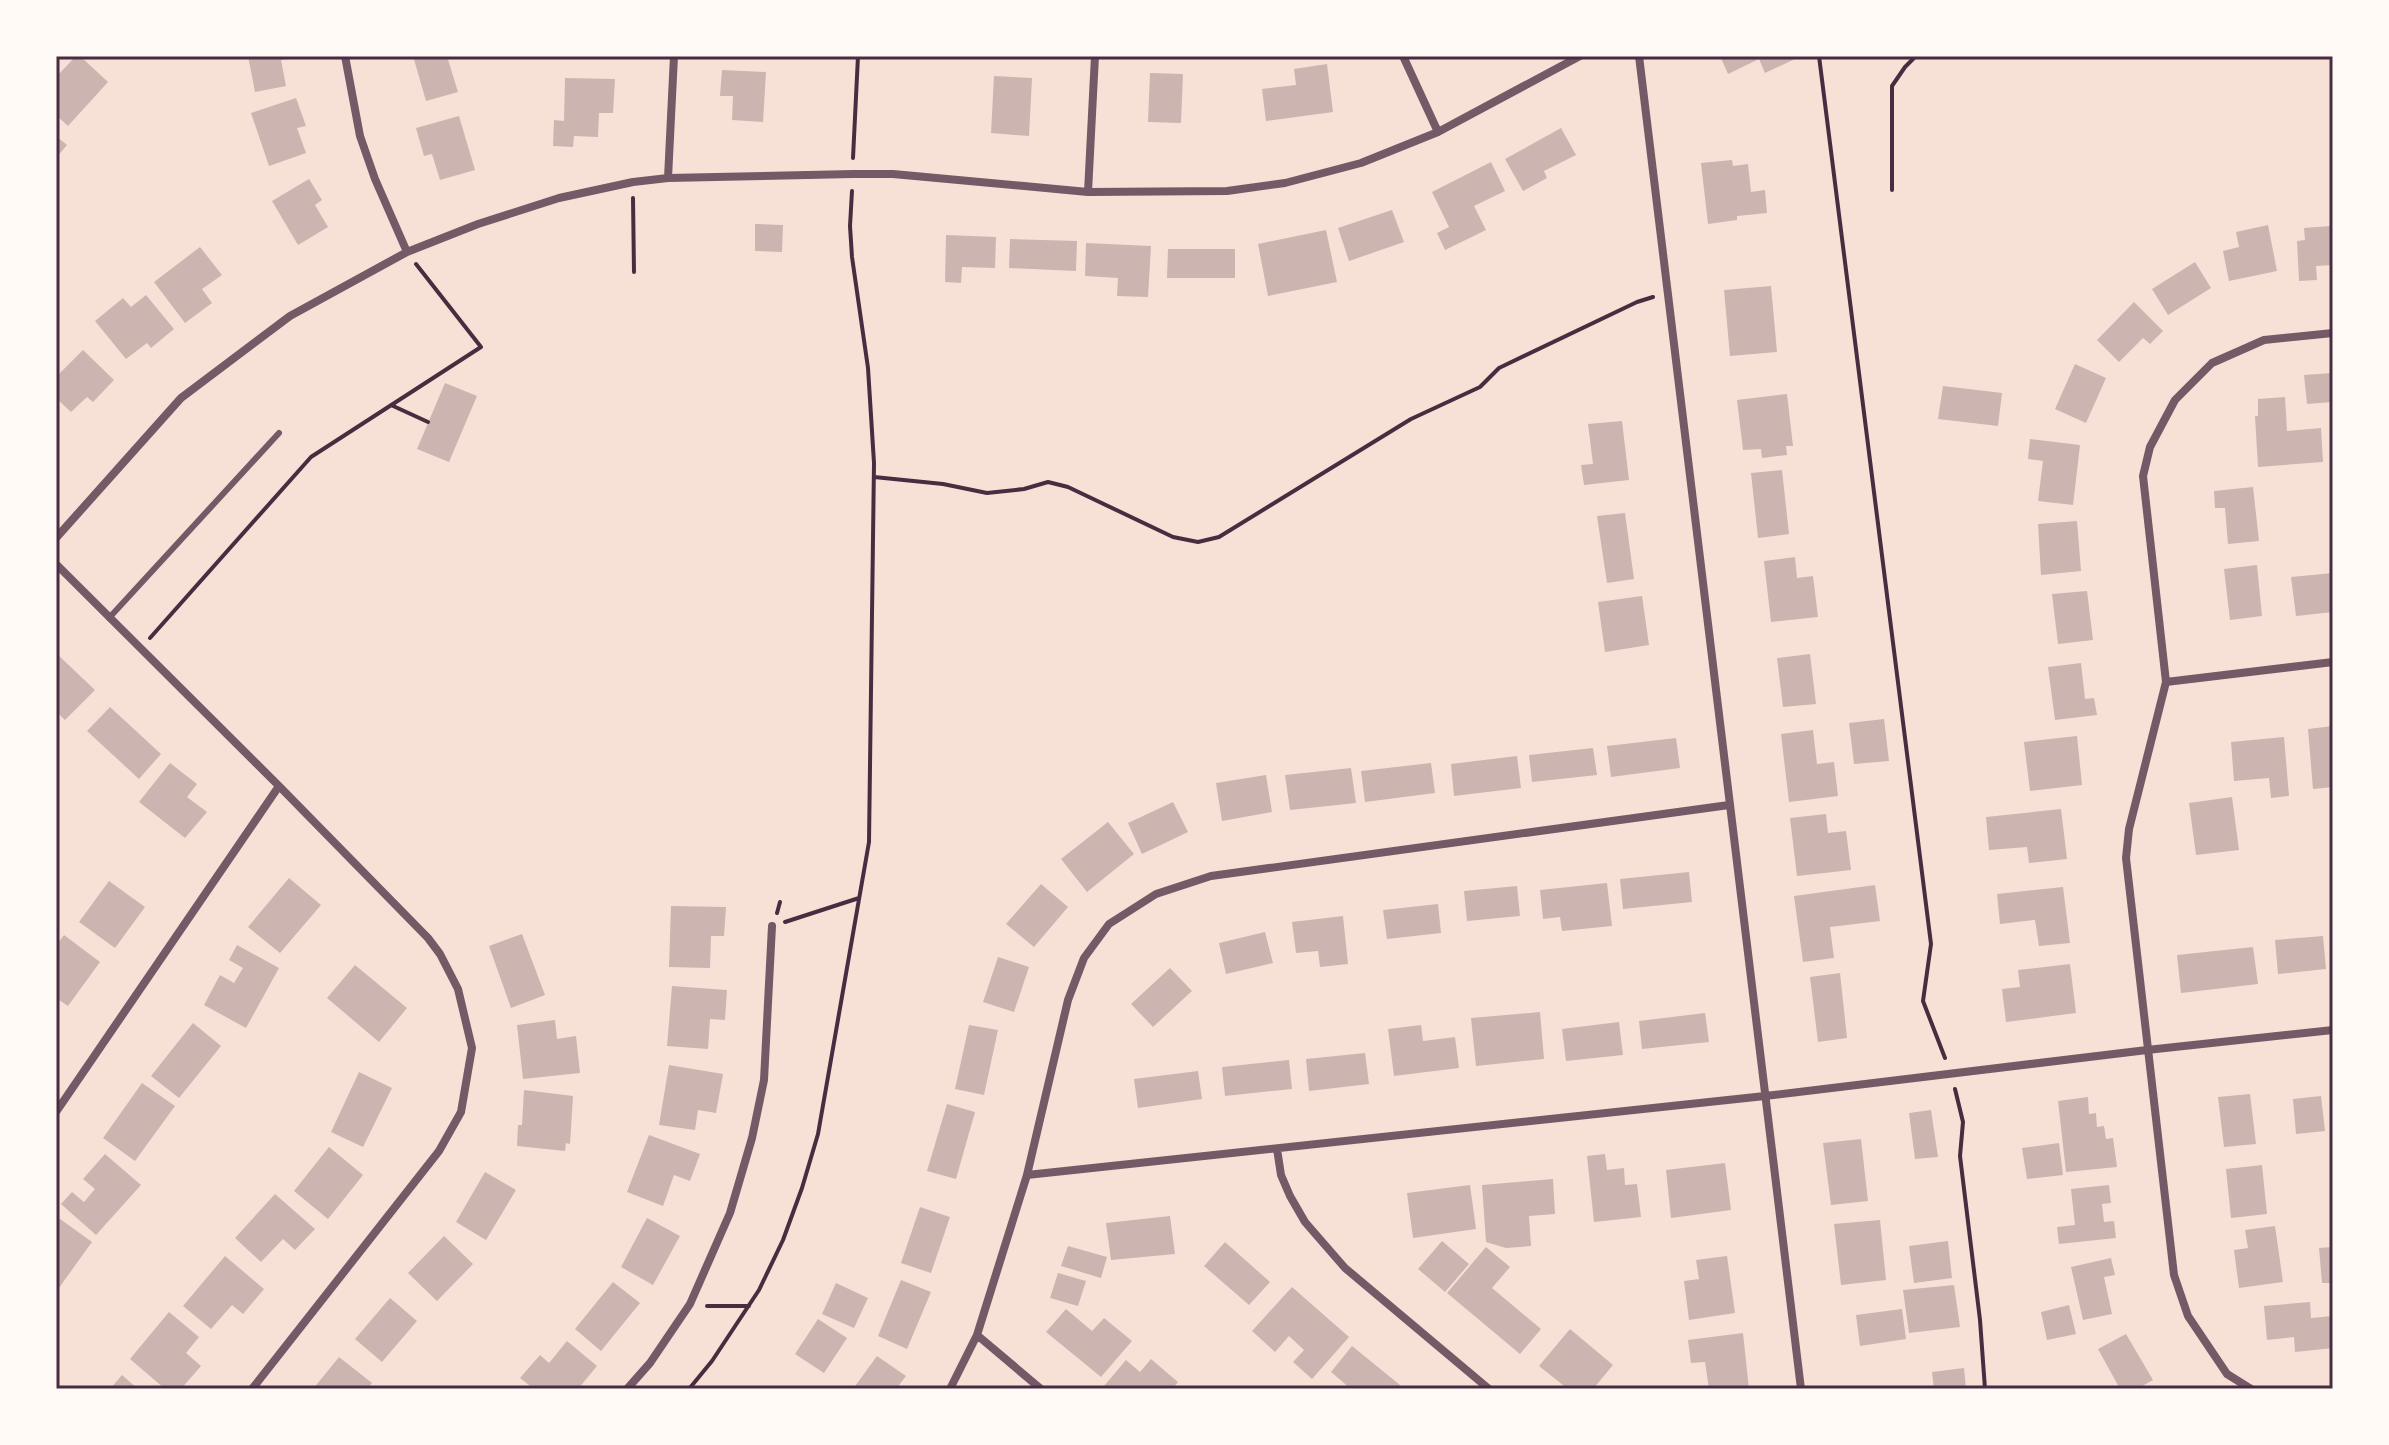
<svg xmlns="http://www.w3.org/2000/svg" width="2389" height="1445" viewBox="0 0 2389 1445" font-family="Overpass,sans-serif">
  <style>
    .building { fill: #ccb4b1 }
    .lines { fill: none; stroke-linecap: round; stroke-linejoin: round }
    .path { stroke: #4a2c40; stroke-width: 4 }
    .service { stroke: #755966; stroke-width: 6 }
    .minor { stroke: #755966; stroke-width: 8 }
    .neatline { fill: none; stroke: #4a2c40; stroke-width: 3 }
  </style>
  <rect width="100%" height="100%" fill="#f7e1d7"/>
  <!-- building -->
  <path class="building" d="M76 56H80L108 82 68 126 56 115V77Z
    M248 56H295V58L281 60 286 86 255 92Z
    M413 56H447L458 92 426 101Z
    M1720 56H1794L1795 59 1765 73 1759 59 1728 74Z
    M1327 64 1333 112 1266 121 1262 89 1296 85 1294 69Z
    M722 70 766 72 763 122 732 120 733 96H720Z
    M1150 73 1183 74 1181 123 1148 122Z
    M994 76 1032 78 1029 136 991 133Z
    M565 78 615 79 613 113H599L598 137 574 136 573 147 553 146 554 120 564 121Z
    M296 98 306 126 297 128 306 153 269 166 251 113Z
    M459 116 475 170 440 180 432 154 424 156 416 128Z
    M1561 128 1576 155 1544 171 1547 178 1523 191 1505 159Z
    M56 136 67 145 56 158Z
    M1732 160 1733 166 1748 164 1751 192 1765 190 1767 213 1737 216V220L1708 224 1701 163Z
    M1491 162 1505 191 1474 206 1486 230 1445 250 1437 233 1449 227 1432 192Z
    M309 179 322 200 315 205 328 227 298 245 272 201Z
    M1392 210 1404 242 1349 261 1338 228Z
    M755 224 783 225 782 252 755 251Z
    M2268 225 2277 271 2229 281 2223 251 2239 247 2236 232Z
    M2331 226 2333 265 2316 266 2317 280 2299 281 2297 241 2305 240 2304 228Z
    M1326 230 1337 282 1268 296 1258 244Z
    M946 235 996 237 995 268 962 267 961 283 945 282Z
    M1010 239 1077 241 1076 271 1009 268Z
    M1086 243 1151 246 1148 297 1117 296 1118 278 1085 276Z
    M200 247 222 275 202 289 212 303 185 323 154 282Z
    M1168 249H1235V278H1167Z
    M2195 262 2211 288 2168 315 2152 289Z
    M1771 286 1777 352 1730 356 1724 290Z
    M146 295 174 329 151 348 147 343 126 359 95 321 123 298 131 307Z
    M2134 302 2163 331 2150 344 2143 338 2119 362 2097 340Z
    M83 350 114 380 93 402 87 397 71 412 56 398V377Z
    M2075 364 2106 378 2086 423 2055 409Z
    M2333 373V402L2307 404 2304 375Z
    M445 383 477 396 449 462 417 449Z
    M1943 386 2002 393 1998 426 1938 419Z
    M1787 394 1793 446H1786L1787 455 1762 458 1761 449 1743 450 1737 400Z
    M2285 397 2287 431 2321 428 2323 462 2258 467 2255 416H2258V399Z
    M1622 421 1629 480 1584 485 1581 465 1593 464 1588 424Z
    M2030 439 2080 445 2073 505 2038 501 2043 461 2028 459Z
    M1782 470 1789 534 1758 538 1751 473Z
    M2253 487 2259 541 2228 544 2225 508H2215L2214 491Z
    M1625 513 1634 579 1607 583 1597 516Z
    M2077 521 2081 571 2041 575 2038 524Z
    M1795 557 1797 578 1813 576 1818 617 1771 622 1764 561Z
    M2257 565 2262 616 2230 620 2224 569Z
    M2333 573V612L2296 616 2291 577Z
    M2087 591 2093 640 2058 644 2052 594Z
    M1642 596 1649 645 1605 652 1598 602Z
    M56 653 95 690 65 720 56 711Z
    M1810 654 1816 704 1783 707 1777 658Z
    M2081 663 2085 699 2094 698 2097 715 2055 720 2048 667Z
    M110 707 161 754 139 779 87 731Z
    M1884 719 1889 761 1854 764 1849 723Z
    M2333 726V787L2313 789 2308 729Z
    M1813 730 1817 764 1834 762 1838 796 1789 802 1781 734Z
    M2077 736 2082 785 2030 791 2024 742Z
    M2284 737 2289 796 2271 798 2269 778 2234 781 2231 742Z
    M1676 738 1680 768 1611 777 1607 746Z
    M1593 748 1597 775 1532 782 1529 755Z
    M1517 756 1521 788 1454 796 1451 764Z
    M170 763 197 784 187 797 207 812 185 838 139 802Z
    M1431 763 1435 793 1365 802 1361 771Z
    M1351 768 1356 803 1290 810 1285 775Z
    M1266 775 1272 812 1222 821 1216 783Z
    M2232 797 2239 850 2196 855 2189 803Z
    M1173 802 1188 832 1142 854 1128 823Z
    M2061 809 2067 859 2029 863 2027 847 1989 850 1986 817Z
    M1826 814 1828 833 1846 831 1851 870 1797 876 1790 818Z
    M1108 822 1134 854 1087 892 1061 859Z
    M1689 872 1692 902 1623 909 1620 879Z
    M289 878 321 905 280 953 248 927Z
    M109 881 145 907 115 948 79 922Z
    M1607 883 1612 926 1562 931 1560 917 1543 919 1540 890Z
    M1041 884 1068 907 1034 947 1006 924Z
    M1875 885 1880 921 1830 927 1834 958 1803 962 1794 896Z
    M1517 886 1520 916 1467 921 1464 891Z
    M2063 887 2070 943 2039 946 2035 920 2000 924 1997 894Z
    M1438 904 1441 933 1387 939 1383 910Z
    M671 906 726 907 724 936H711L710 968 669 967Z
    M1343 916 1348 964 1320 967 1318 951 1296 953 1292 922Z
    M1265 932 1273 963 1226 974 1219 943Z
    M522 934 545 995 511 1008 489 946Z
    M64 935 100 962 68 1006 56 998V946Z
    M2323 936 2326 969 2278 974 2275 940Z
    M237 945 279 968 246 1028 204 1005 220 975 234 983 243 968 229 960Z
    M2253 947 2258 984 2181 993 2177 955Z
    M998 957 1029 967 1014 1012 983 1002Z
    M2070 964 2076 1013 2006 1022 2002 989 2020 987 2018 970Z
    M355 965 407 1008 379 1042 327 998Z
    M1170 968 1192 991 1153 1027 1131 1004Z
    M1840 973 1847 1038 1818 1042 1810 977Z
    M672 986 727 990 725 1020 710 1019 708 1049 667 1046Z
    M1540 1012 1544 1059 1476 1066 1471 1018Z
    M1705 1013 1709 1042 1642 1049 1639 1021Z
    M555 1020 557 1039 576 1036 580 1073 523 1079 517 1025Z
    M1619 1022 1623 1055 1566 1061 1562 1029Z
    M193 1023 221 1046 179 1098 151 1076Z
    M969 1025 998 1030 984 1095 955 1089Z
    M1421 1025 1423 1041 1455 1037 1459 1068 1394 1076 1388 1029Z
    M1365 1053 1369 1084 1309 1091 1306 1059Z
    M1289 1060 1292 1089 1225 1096 1222 1067Z
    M669 1065 723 1074 716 1113 698 1110 695 1130 659 1125Z
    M1198 1071 1202 1099 1138 1108 1134 1079Z
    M359 1072 392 1088 363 1147 331 1132Z
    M142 1083 175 1106 135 1161 103 1138Z
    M524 1090 573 1096 570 1144 566 1143 565 1151 517 1146 518 1125H522Z
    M2250 1094 2256 1144 2224 1147 2218 1097Z
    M2321 1096 2325 1131 2296 1134 2293 1099Z
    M2088 1097 2089 1114 2096 1113 2097 1127 2104 1126 2106 1139 2113 1138 2117 1167 2066 1172 2058 1101Z
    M947 1104 975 1112 956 1179 927 1171Z
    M1931 1110 1938 1157 1915 1159 1909 1113Z
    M649 1135 700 1154 690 1181 674 1175 663 1206 627 1192Z
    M1861 1139 1868 1201 1831 1205 1823 1143Z
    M2059 1143 2063 1175 2027 1179 2022 1148Z
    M329 1147 363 1175 328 1219 294 1191Z
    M105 1154 141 1185 96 1235 61 1204 72 1192 84 1202 95 1189 83 1179Z
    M1605 1154 1607 1170 1624 1168 1625 1185 1637 1184 1641 1217 1594 1222 1587 1156Z
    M1725 1163 1731 1210 1671 1218 1666 1170Z
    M2262 1165 2267 1214 2231 1218 2226 1169Z
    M485 1172 516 1190 486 1240 456 1222Z
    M1553 1179 1555 1214 1529 1216 1531 1246 1506 1248 1486 1242 1482 1185Z
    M1470 1185 1476 1229 1413 1238 1407 1193Z
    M2109 1185 2111 1203 2102 1204 2104 1222 2114 1221 2116 1238 2059 1244 2057 1227 2075 1225 2071 1189Z
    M275 1194 315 1229 295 1250 283 1239 261 1262 235 1238Z
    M920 1207 950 1217 931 1273 901 1263Z
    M56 1216 92 1242 56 1292Z
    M1170 1216 1175 1254 1111 1260 1106 1223Z
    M647 1218 680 1236 653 1285 621 1267Z
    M1880 1220 1886 1280 1841 1285 1834 1224Z
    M2275 1226 2283 1282 2239 1288 2234 1250 2248 1248 2245 1230Z
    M444 1236 473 1264 437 1301 408 1273Z
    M1442 1241 1469 1264 1445 1292 1418 1269Z
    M1948 1241 1952 1278 1914 1283 1909 1246Z
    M1225 1242 1270 1282 1249 1305 1204 1266Z
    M1068 1246 1107 1257 1101 1278 1061 1266Z
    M1486 1247 1510 1267 1492 1288 1541 1329 1520 1354 1447 1293Z
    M2333 1247V1283H2322L2319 1248Z
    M225 1256 264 1289 243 1314 232 1305 211 1329 183 1306Z
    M1727 1256 1735 1313 1689 1320 1684 1281 1699 1279 1696 1260Z
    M2111 1258 2115 1275 2104 1277 2112 1314 2083 1320 2071 1267Z
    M1058 1273 1086 1281 1078 1306 1050 1298Z
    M901 1280 931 1292 907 1349 878 1336Z
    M613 1282 640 1303 601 1351 575 1329Z
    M836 1283 868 1298 854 1328 822 1314Z
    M1954 1285 1960 1327 1909 1333 1903 1290Z
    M1292 1287 1349 1337 1312 1379 1293 1362 1304 1350 1289 1336 1275 1352 1252 1331Z
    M390 1298 417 1321 382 1362 355 1339Z
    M2310 1302 2311 1318 2333 1316V1348L2295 1352 2294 1337 2267 1340 2264 1306Z
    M2069 1305 2076 1334 2047 1340 2041 1312Z
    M1066 1309 1092 1331 1104 1318 1132 1341 1101 1377 1046 1332Z
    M1902 1309 1906 1339 1860 1346 1856 1315Z
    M169 1312 199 1337 186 1353 201 1366 181 1389H165L130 1359Z
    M818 1319 847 1338 824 1373 795 1354Z
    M1570 1329 1613 1365 1593 1389H1568L1539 1366Z
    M1743 1333 1749 1389H1709L1705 1362 1691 1363 1688 1340Z
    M2126 1334 2153 1380 2137 1389H2120L2098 1349Z
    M567 1341 597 1366 578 1389H534L520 1378 540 1355 549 1363Z
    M1352 1346 1400 1385 1397 1389H1351L1331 1372Z
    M877 1356 906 1376 896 1389H853Z
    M339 1357 372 1383 367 1389H313Z
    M1151 1359 1178 1382 1172 1389H1108L1104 1386 1126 1360 1140 1372Z
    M1964 1368 1966 1389H1934L1932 1372Z
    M122 1375 138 1389H110Z"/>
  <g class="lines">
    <!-- path -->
    <path class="path" d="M1819 56 1931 944 1923 1001 1945 1058
      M853 158 858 56
      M1892 190V86L1905 67 1916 56
      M633 198 634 272
      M391 405 428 422
      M874 477 943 484 987 493 1024 489 1048 482 1068 487 1173 537 1198 542 1219 537 1411 419 1480 387 1499 368 1637 302 1653 297
      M150 638 311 457 481 347 416 264
      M777 913 780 902
      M785 922 859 898
      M1955 1089 1963 1122 1960 1156 1980 1320 1985 1389
      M707 1306H749
      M689 1389 712 1361 759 1290 783 1240 802 1188 818 1134 869 842 874 463 868 368 852 257 850 226 852 191"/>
    <!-- service -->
    <path class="service" d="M109 618 279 433"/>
    <!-- minor -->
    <path class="minor" d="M345 56 360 136 375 179 407 252
      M1403 56 1438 132
      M1639 56 1801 1389
      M668 178 674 56
      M1088 192 1095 56
      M56 538 181 398 290 316 407 252 478 224 559 198 633 182 668 178 853 174H893L1088 192 1227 191 1285 183 1361 163 1438 132 1580 56
      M56 564 279 786 428 938 440 954 458 989 472 1048 461 1112 439 1151 252 1389
      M2166 682 2333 662
      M56 1112 279 786
      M1277 1149 1281 1175 1290 1196 1305 1222 1345 1268 1489 1389
      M1027 1175 1765 1096 2147 1050 2333 1030
      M977 1335 1041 1389
      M627 1389 650 1363 690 1304 730 1213 752 1138 764 1080 772 926
      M950 1389 977 1335 1027 1175 1068 1000 1084 958 1109 924 1156 894 1211 876 1729 805
      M2251 1389 2227 1374 2188 1316 2174 1275 2126 858 2129 829 2166 682 2143 476 2150 447 2175 400 2212 363 2264 340 2333 333"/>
  </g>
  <!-- border -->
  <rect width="2389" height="1445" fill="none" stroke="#fffaf5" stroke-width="116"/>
  <rect x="58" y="58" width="2273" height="1329" class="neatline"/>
</svg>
